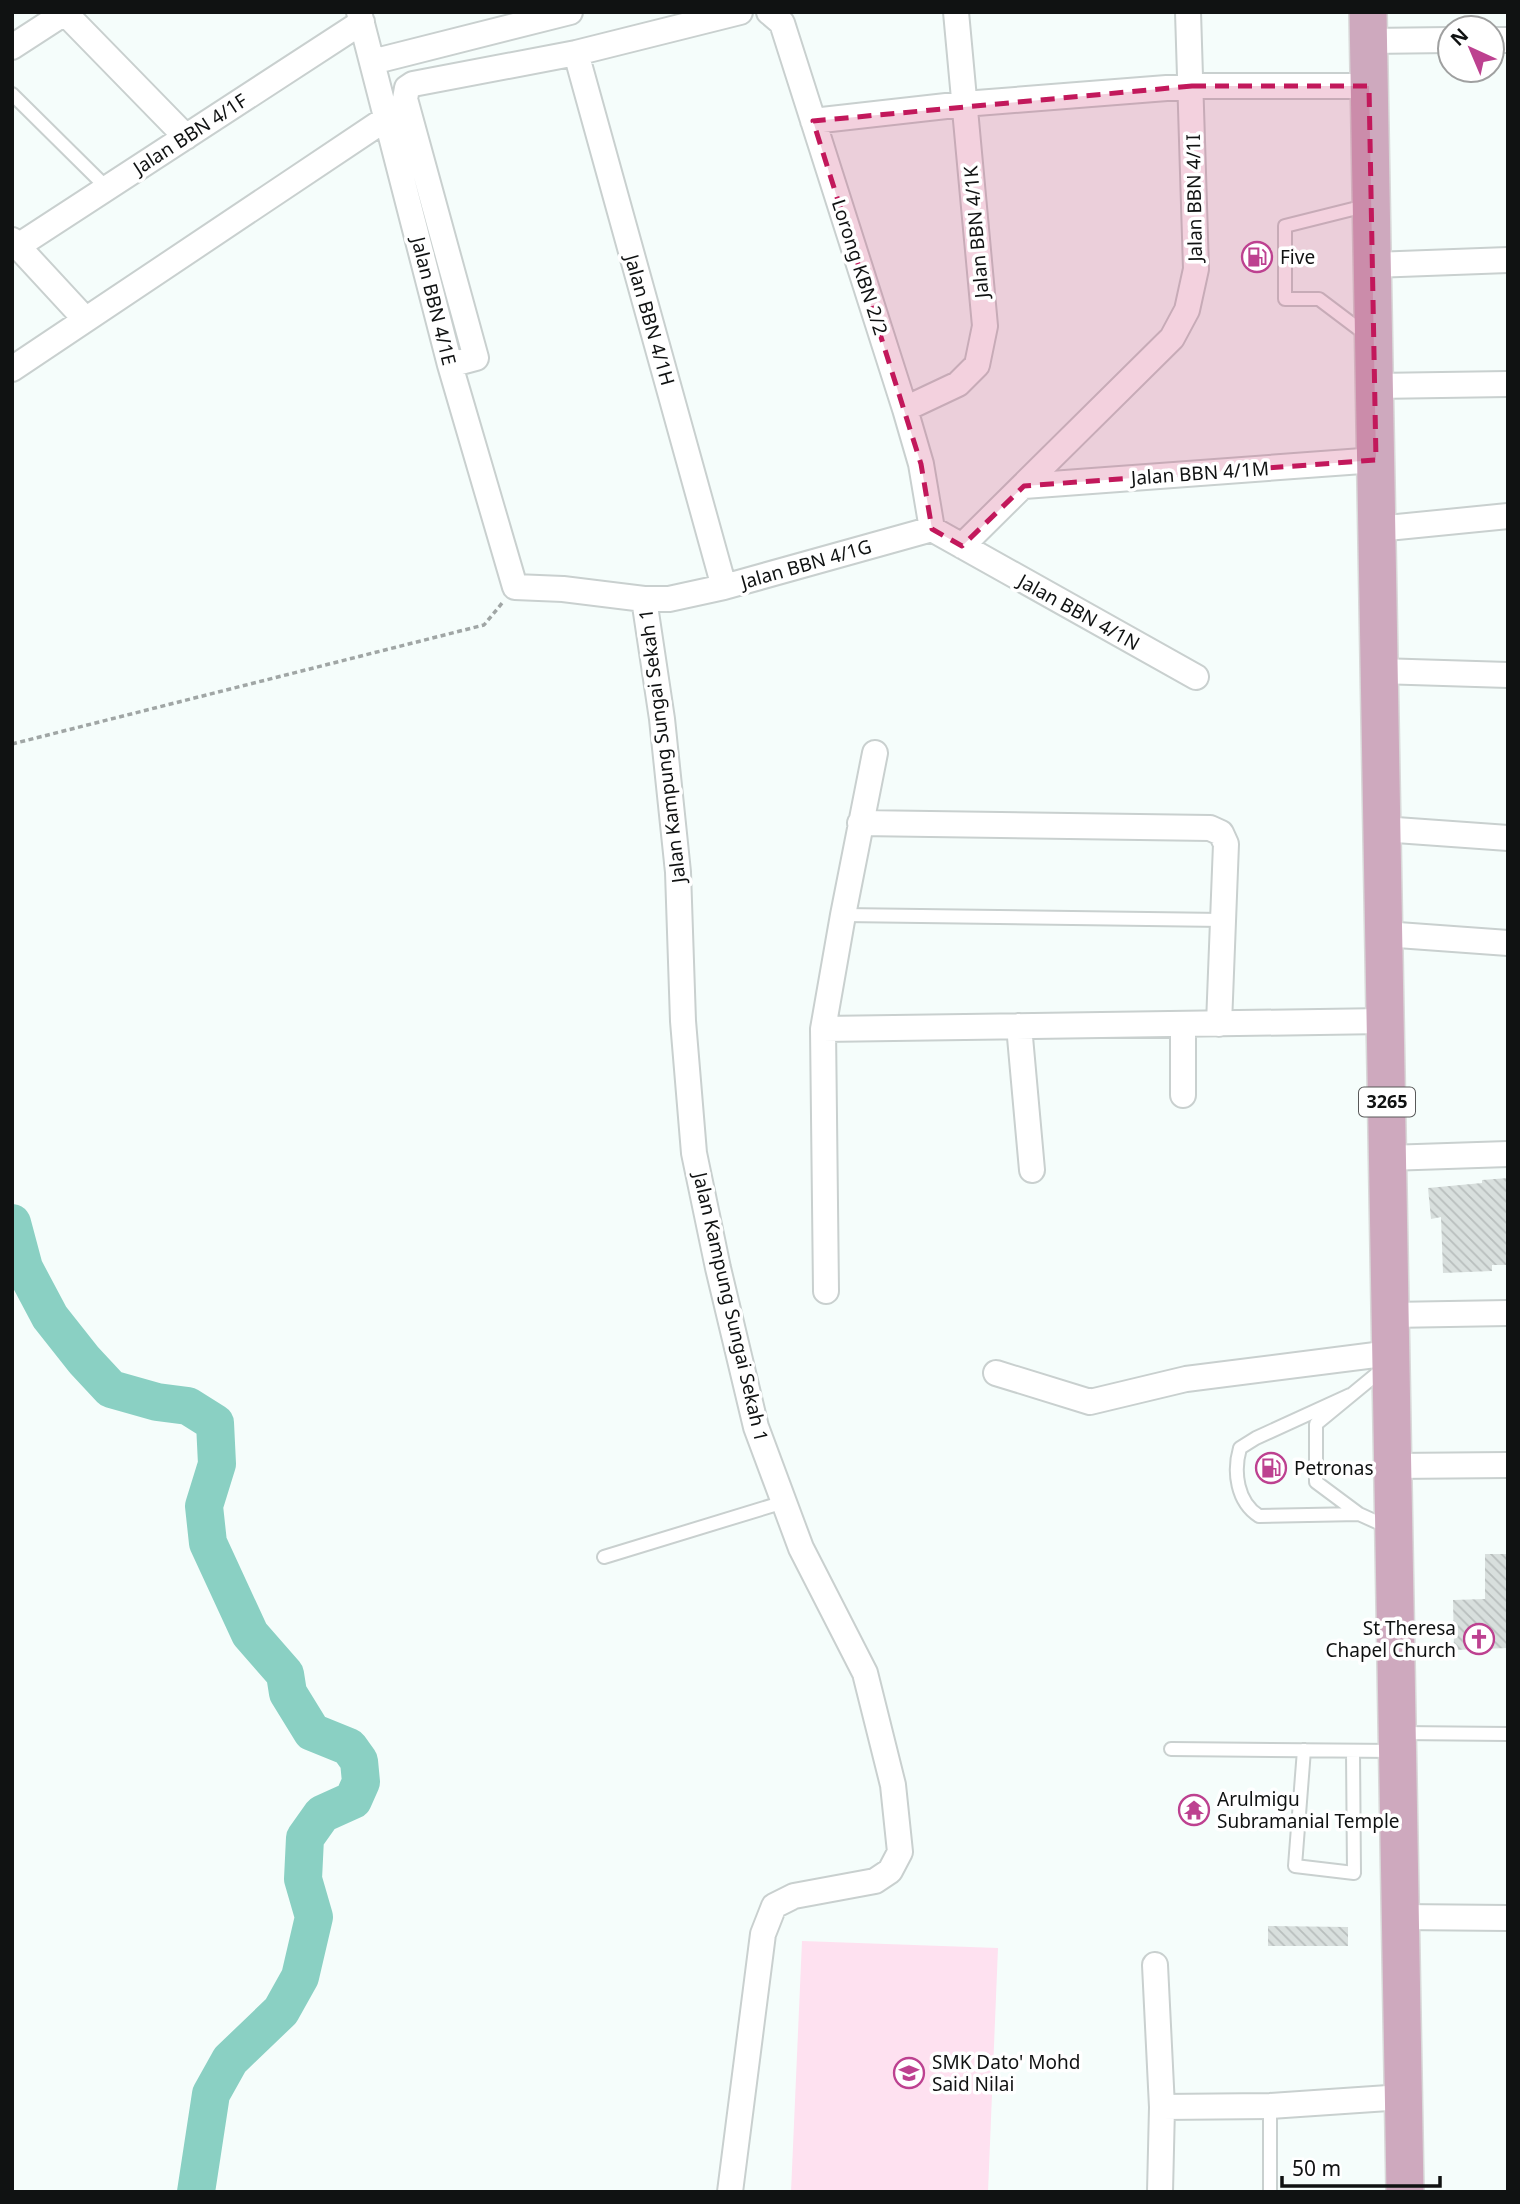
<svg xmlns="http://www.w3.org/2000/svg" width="1520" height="2204" viewBox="0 0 1520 2204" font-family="'Noto Sans',sans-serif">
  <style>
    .grass { fill: #fee1f0 }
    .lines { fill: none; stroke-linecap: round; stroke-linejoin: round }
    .river { stroke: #8ad0c3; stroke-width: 38 }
    .building { fill: url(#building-back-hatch) }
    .lane-casing { stroke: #c9d0cf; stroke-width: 16 }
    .street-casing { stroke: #c9d0cf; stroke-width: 28 }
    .primary-casing { stroke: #d9d9d9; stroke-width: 40 }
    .path { stroke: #a0a6a5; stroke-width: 3.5; stroke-dasharray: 5 3.5; stroke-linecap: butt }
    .lane { stroke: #fff; stroke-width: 12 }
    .street { stroke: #fff; stroke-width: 24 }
    .primary { stroke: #cea9be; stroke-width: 37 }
    .marked { fill: #c2185b; fill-opacity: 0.2; stroke: #c2185b; stroke-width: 5; stroke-dasharray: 14 9; stroke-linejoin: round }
    .labels { text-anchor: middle; stroke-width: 7; stroke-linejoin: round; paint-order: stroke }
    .shield { fill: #fff; stroke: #585959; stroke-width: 2 }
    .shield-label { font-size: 18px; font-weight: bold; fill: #101212 }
    .street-label { font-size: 19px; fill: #101212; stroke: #fff }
    .poi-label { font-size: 19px; fill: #101212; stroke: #fff; text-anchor: start }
  </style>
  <defs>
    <pattern id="building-back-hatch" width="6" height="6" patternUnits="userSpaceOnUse" patternTransform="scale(1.75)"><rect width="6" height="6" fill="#d8dfdd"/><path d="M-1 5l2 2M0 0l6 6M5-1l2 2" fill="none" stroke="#b8bebd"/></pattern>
  </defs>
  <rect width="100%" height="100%" fill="#f5fdfb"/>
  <!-- grass -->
  <path class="grass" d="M802 1941 998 1948 988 2192H791Z"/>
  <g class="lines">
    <!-- river -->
    <path class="river" d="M12 1223 24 1268 50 1317 84 1360 111 1389 157 1402 188 1406 215 1423 217 1464 204 1506 208 1543 250 1634 285 1674 288 1693 312 1732 349 1747 359 1761 361 1782 353 1800 322 1814 305 1838 303 1879 314 1917 300 1977 281 2011 230 2060 211 2094 196 2192"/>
  </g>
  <!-- building -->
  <path class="building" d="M1508 1178V1265H1492V1271L1443 1273 1441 1217 1431 1219 1428 1188 1482 1183V1180Z
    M1485 1554H1508V1648L1454 1650 1453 1600 1485 1599Z
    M1268 1926 1348 1927V1946H1268Z"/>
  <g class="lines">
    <!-- lane casing -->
    <g class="lane-casing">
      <path id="lane" d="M12 94 107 188
        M1368 336 1319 299H1285V226L1369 205
        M843 915 1223 920
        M1384 1368 1316 1424V1482L1359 1514 1390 1528
        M1350 1395 1256 1438 1240 1448C1233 1472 1237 1502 1259 1516L1359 1514
        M604 1557 784 1502
        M1400 1733 1508 1734
        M1171 1749 1395 1751
        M1304 1750 1295 1866 1354 1873 1353 1751
        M1270 2106V2192"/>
    </g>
    <!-- street casing -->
    <g class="street-casing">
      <path id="street" d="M359 12 450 365 515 587 563 589 644 599H669L724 587 932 529 1196 677
        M769 12 782 23 905 409 921 464 932 529
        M65 13 186 137
        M1492 40H1508
        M1369 41 1450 40
        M12 47 66 12
        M576 53 724 587
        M372 62 570 12
        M813 121 964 104 1192 86H1369
        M12 240 85 319
        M18 246 362 22
        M1373 265 1508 260
        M450 365 476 358 405 99 407 88 413 84 576 53 740 12
        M12 369 387 118
        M1375 386 1508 384
        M905 409 958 384 977 365 985 326 956 12
        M1024 486 1376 460
        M1377 529 1508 516
        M962 546 1172 338 1187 310 1196 269 1188 12
        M644 599 662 719 678 872 683 1021 694 1153 718 1268 756 1427 801 1548 865 1673 893 1785 900 1852 890 1871 875 1881 794 1896 774 1906 763 1934 730 2192
        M1379 671 1508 675
        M860 823 1210 828 1221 833 1226 844 1219 1024
        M1382 829 1508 838
        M1384 934 1508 943
        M1183 1024V1095
        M1019 1026 1032 1170
        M823 1029 1385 1021
        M1387 1158 1508 1154
        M826 1291 823 1029 843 915 875 753
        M1390 1315 1508 1313
        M996 1373 1090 1402 1186 1379 1391 1353
        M1393 1466 1508 1465
        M1400 1917 1508 1918
        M1155 1965 1162 2107 1160 2192
        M1162 2107 1270 2106 1403 2097"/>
    </g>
    <!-- primary casing -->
    <g class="primary-casing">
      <path id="primary" d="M1368 12 1405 2192"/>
    </g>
    <!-- path -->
    <path class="path" d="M12 744 484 625 503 602"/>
    <!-- lane -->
    <use href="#lane" class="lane"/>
    <!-- street -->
    <use href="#street" class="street"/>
    <!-- primary -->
    <use href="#primary" class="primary"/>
  </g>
  <!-- marked area -->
  <path class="marked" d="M1192 86H1369L1376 460 1024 486 962 546 932 529 921 464 813 121Z"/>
  <!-- icons -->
  <defs>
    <g id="fuel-ring" transform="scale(1.575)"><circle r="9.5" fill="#fff" stroke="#bd4190" stroke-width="1.5"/><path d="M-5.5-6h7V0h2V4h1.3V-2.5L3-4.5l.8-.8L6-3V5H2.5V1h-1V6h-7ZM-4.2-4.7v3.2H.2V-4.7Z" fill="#bd4190"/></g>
    <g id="church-ring" transform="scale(1.575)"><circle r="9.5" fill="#fff" stroke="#bd4190" stroke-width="1.5"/><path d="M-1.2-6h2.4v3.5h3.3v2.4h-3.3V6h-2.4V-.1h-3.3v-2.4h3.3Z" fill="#bd4190"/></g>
    <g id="temple-ring" transform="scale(1.575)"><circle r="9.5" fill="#fff" stroke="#bd4190" stroke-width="1.5"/><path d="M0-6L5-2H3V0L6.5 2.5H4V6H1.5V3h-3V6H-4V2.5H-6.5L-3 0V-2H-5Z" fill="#bd4190"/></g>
    <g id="school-ring" transform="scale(1.575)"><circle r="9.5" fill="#fff" stroke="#bd4190" stroke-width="1.5"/><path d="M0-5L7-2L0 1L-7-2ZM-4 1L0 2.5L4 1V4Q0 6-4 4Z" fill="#bd4190"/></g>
  </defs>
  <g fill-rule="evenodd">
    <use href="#fuel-ring" x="1257" y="257"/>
    <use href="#fuel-ring" x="1271" y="1468"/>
    <use href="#church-ring" x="1479" y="1639"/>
    <use href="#temple-ring" x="1194" y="1810"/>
    <use href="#school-ring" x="909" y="2073"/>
  </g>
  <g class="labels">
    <!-- shield labels -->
    <rect class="shield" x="1359" y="1087.5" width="56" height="29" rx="5"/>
    <g class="shield-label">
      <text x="1387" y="1108">3265</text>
    </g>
    <!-- street labels -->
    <g class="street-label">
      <text transform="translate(190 134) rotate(-33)" y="7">Jalan BBN 4/1F</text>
      <text transform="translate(1194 198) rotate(-91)" y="7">Jalan BBN 4/1I</text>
      <text transform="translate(976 232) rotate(-95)" y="7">Jalan BBN 4/1K</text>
      <text transform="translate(860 267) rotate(72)" y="7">Lorong KBN 2/2</text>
      <text transform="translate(434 301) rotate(76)" y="7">Jalan BBN 4/1E</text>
      <text transform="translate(650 320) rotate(74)" y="7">Jalan BBN 4/1H</text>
      <text transform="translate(1200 473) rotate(-4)" y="7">Jalan BBN 4/1M</text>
      <text transform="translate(806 564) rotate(-16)" y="7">Jalan BBN 4/1G</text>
      <text transform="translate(1079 612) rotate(29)" y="7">Jalan BBN 4/1N</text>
      <text transform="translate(662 746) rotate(-97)" y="7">Jalan Kampung Sungai Sekah 1</text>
      <text transform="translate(731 1307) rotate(77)" y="7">Jalan Kampung Sungai Sekah 1</text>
    </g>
    <!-- poi labels -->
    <g class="poi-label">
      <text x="1280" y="264">Five</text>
      <text x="1294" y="1475">Petronas</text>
      <text x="1456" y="1635" text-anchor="end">St Theresa<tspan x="1456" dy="22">Chapel Church</tspan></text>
      <text x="1217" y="1806">Arulmigu<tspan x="1217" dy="22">Subramanial Temple</tspan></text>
      <text x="932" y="2069">SMK Dato' Mohd<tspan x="932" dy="22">Said Nilai</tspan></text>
    </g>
  </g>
  <!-- border -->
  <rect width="1520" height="2204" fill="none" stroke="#101212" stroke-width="28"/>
  <!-- north arrow -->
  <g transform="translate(1471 49) rotate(316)"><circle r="33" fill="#ffffff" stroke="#9fa0a0" stroke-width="2"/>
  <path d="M0-5L12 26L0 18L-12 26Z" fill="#bd4190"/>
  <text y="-10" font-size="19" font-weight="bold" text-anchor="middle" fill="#101212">N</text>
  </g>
  <!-- scale -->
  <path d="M1282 2176v10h158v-10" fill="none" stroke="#101212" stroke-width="3.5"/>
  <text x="1292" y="2176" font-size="21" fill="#101212" stroke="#ffffff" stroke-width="5" paint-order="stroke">50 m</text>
</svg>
